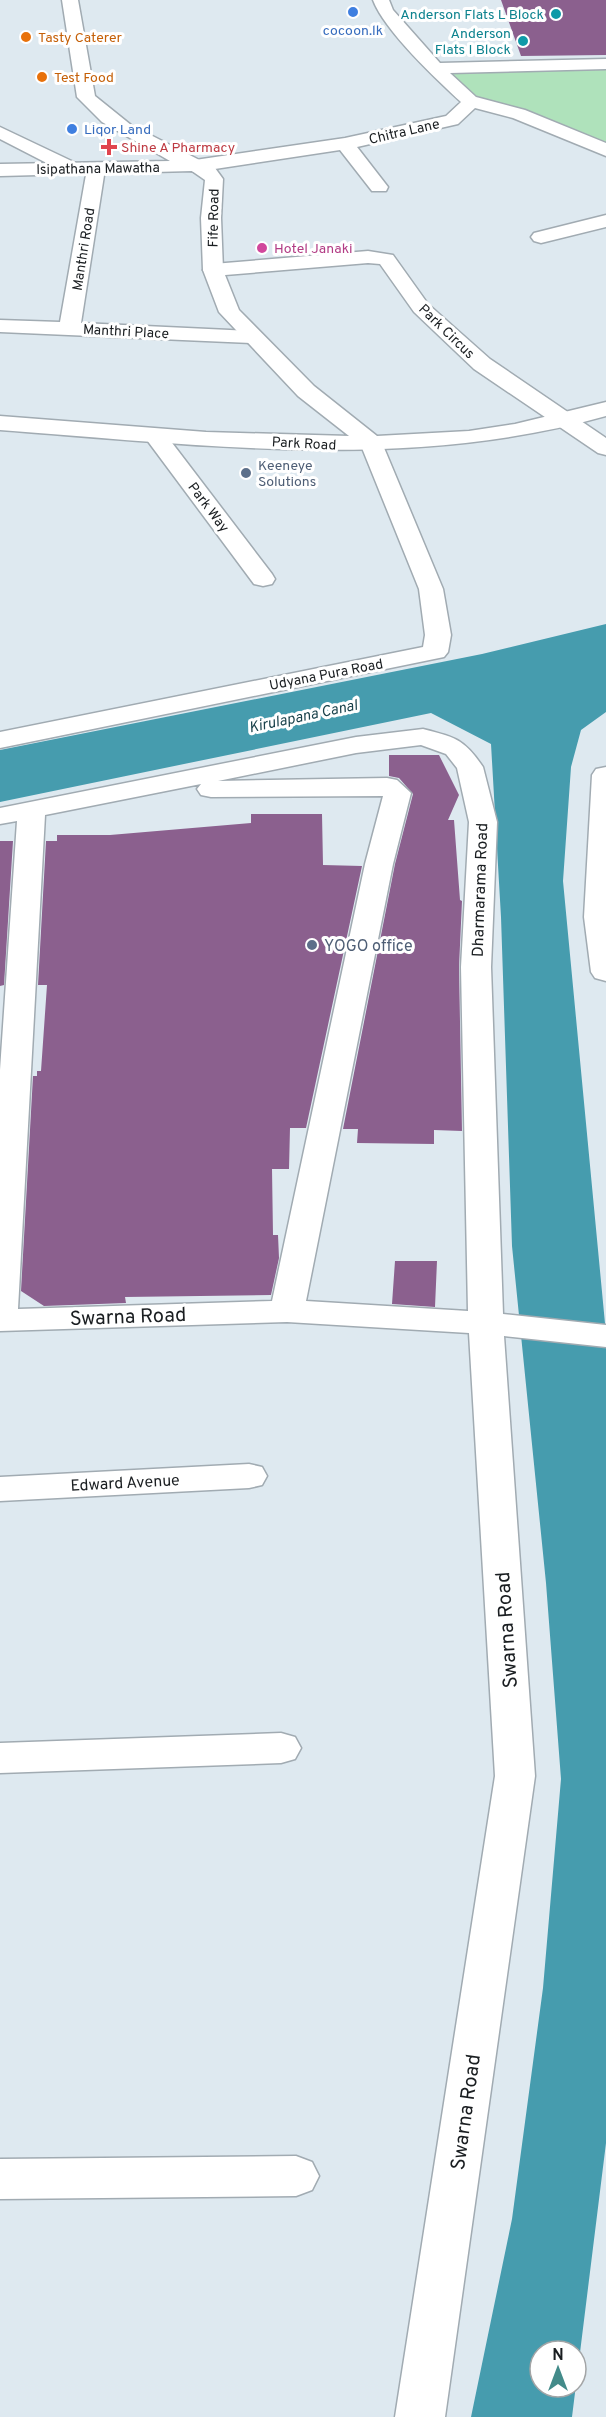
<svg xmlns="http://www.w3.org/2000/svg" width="606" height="2417" viewBox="0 0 606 2417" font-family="Overpass,sans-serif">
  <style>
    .green { fill: #afe2bb }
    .water { fill: #469cae; fill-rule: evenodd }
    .building { fill: #8b608e }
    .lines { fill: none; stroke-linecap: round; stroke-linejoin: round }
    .minor-casing { stroke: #a1abb2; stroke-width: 3 }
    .secondary-casing { stroke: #a1abb2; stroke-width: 3 }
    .minor { fill: #fff; fill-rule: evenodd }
    .secondary { fill: #fff; fill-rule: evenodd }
    .shop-dot { fill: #3f7fe0; stroke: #fff; stroke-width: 2 }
    .culture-dot { fill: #0f9aa8; stroke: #fff; stroke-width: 2 }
    .food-dot { fill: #e8710a; stroke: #fff; stroke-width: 2 }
    .health-dot { fill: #e0444e; stroke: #fff; stroke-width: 2 }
    .hotel-dot { fill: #d1479c; stroke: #fff; stroke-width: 2 }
    .service-dot { fill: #5c6f8a; stroke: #fff; stroke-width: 2 }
    .labels { text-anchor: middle; stroke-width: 6; stroke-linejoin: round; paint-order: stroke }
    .far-culture-label { font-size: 14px; fill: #0d838f; stroke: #fff; text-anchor: end }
    .far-shop-label { font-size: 14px; fill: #366cbe; stroke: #fff }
    .far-food-label { font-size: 14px; fill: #c56008; stroke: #fff; text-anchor: start }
    .far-street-label { font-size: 14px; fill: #1a1e21; stroke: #fff }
    .far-health-label { font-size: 14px; fill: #be3a42; stroke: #fff; text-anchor: start }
    .far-hotel-label { font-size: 14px; fill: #b23c85; stroke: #fff; text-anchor: start }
    .far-service-label { font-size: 14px; fill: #4e5e75; stroke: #fff; text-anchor: start }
    .far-water-label { font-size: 15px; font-style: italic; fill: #1a424b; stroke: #fff }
    .street-label { font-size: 16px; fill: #1a1e21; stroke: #fff }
    .service-label { font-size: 16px; fill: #4e5e75; stroke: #fff; text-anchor: start }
    .near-street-label { font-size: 20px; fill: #1a1e21; stroke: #fff }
  </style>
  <rect width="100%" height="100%" fill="#dee9f0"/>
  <!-- green -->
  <path class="green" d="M606 65V149L519 113 468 106 442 69Z"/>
  <!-- water -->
  <path class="water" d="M606 624V712L581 730 571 767 563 881 606 1334V2143L572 2417H471L512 2219 543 1988 561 1779 546 1583 512 1246 501 917 491 744 431 713 0 802V750L482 654ZM540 2351H576V2387H540Z"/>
  <!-- building -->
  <path class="building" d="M501 0H606V55L521 56Z
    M389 755H439L459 795 448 820H454L460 900 462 901 459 967 462 1131 434 1130V1144L357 1143 358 1129H343L395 864 413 794 399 778 389 776Z
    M251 814H322L323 865 362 866 306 1128H290L289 1169H272L273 1235H278L279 1258 271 1295 125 1297 126 1303 44 1306 21 1291 33 1076H37V1071H41L47 985H38L46 841H57V835H110L251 823Z
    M0 841H13L4 985 0 986Z
    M395 1261H437L435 1307 392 1304Z"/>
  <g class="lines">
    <!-- minor casing -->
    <g class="minor-casing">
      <path id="minor" d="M373 0H389L393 10 440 63 606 59V69L450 73 476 97 525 110 606 143V156L513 118 475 108 458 124 357 147 388 187 386 191H372L340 150 195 172 188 170 186 166 188 162 195 160 345 138 446 116 461 102C436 79 384 30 373 0Z
        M0 127 80 165 82 169 80 173H66L0 139Z
        M96 163 103 165 105 169 81 323 251 331 258 333 262 337 258 341 251 343 0 332V320L60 322 87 169 89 165Z
        M606 215V227L541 243 534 241 531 237 534 233Z
        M368 251 393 255 428 304 490 359 606 438V455L598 453 474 369 414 312 380 264 368 263 213 276 206 274 203 270 206 266 213 264Z
        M155 429 163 431 272 574 275 579 272 584 263 586 254 584 144 436 147 431Z
        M371 436 379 438 382 443 443 589 451 635 448 652 444 657 0 748V732L423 647 425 635 419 589 360 443 363 438Z
        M423 729C455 737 464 739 483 767L497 822 491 967 503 1314 606 1325V1347L504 1336 535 1776 445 2417H395L495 1776 469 1333 287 1322 0 1331V1070L17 821 0 824V808L356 737ZM421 745 446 754 457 768 469 822 461 967 468 1311 306 1301 393 864 411 793 397 780 387 778 218 781 356 753ZM201 784 197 789 201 795 211 797 383 796 365 864 272 1301 18 1309 45 815Z
        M606 767V981L595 978 591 972 584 917 592 775 596 769Z
        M249 1464 262 1467 267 1476 262 1485 249 1488 0 1501V1477Z
        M281 1733 295 1737 301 1748 295 1759 281 1763 0 1773V1743Z
        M296 2156 312 2162 319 2176 312 2190 296 2196 0 2199V2159Z"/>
    </g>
    <!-- secondary casing -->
    <g class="secondary-casing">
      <path id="secondary" d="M62 0H78L95 96 131 125 215 168 223 179 221 218 223 270 239 310 314 386 377 436 469 431 515 424 606 402V416C409 472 202 445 0 430V416L206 432 349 436 298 396 219 312 203 270 201 218 205 180 192 171 0 176V164L170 161 102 122 77 97Z"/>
    </g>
    <!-- minor -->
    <use href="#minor" class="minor"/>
    <!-- secondary -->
    <use href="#secondary" class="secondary"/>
  </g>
  <!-- markers -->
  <g class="shop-dot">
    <circle cx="353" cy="12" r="6"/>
    <circle cx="72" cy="129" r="6"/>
  </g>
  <g class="culture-dot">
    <circle cx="556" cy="14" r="6"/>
    <circle cx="523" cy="41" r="6"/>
  </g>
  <g class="food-dot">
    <circle cx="26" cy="37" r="6"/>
    <circle cx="42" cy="77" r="6"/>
  </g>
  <path class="health-dot" d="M106 138h6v6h6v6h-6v6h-6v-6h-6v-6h6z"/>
  <circle class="hotel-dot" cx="262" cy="248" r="6"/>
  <g class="service-dot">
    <circle cx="246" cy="473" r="6"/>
    <circle cx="312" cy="945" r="6"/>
  </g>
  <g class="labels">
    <!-- far-culture labels -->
    <g class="far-culture-label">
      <text x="544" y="19">Anderson Flats L Block</text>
      <text x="511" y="38">Anderson<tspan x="511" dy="16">Flats I Block</tspan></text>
    </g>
    <!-- far-shop labels -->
    <g class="far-shop-label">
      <text x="353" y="35">cocoon.lk</text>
      <text x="84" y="134" text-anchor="start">Liqor Land</text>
    </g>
    <!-- far-food labels -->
    <g class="far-food-label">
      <text x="38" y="42">Tasty Caterer</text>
      <text x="54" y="82">Test Food</text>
    </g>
    <!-- far-street labels -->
    <g class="far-street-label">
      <text transform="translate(404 131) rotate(-13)" y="5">Chitra Lane</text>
      <text transform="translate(98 168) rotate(-1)" y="5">Isipathana Mawatha</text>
      <text transform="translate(213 218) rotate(-89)" y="5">Fife Road</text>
      <text transform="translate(83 249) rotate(-81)" y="5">Manthri Road</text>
      <text transform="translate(126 331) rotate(3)" y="5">Manthri Place</text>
      <text transform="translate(447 331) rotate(44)" y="5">Park Circus</text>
      <text transform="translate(304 443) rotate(3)" y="5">Park Road</text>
      <text transform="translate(209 507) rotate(53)" y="5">Park Way</text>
      <text transform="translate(326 674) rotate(-11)" y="5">Udyana Pura Road</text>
    </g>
    <!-- far-health labels -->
    <g class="far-health-label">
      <text x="121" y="152">Shine A Pharmacy</text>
    </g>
    <!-- far-hotel labels -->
    <g class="far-hotel-label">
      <text x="274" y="253">Hotel Janaki</text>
    </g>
    <!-- far-service labels -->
    <g class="far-service-label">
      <text x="258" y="470">Keeneye<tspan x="258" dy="16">Solutions</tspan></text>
    </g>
    <!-- far-water labels -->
    <g class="far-water-label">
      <text transform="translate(303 716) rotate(-12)" y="5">Kirulapana Canal</text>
    </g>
    <!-- street labels -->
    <g class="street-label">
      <text transform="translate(479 890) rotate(-88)" y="6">Dharmarama Road</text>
      <text transform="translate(125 1482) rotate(-3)" y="6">Edward Avenue</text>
    </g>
    <!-- service labels -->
    <g class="service-label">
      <text x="324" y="951">YOGO office</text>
    </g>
    <!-- near-street labels -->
    <g class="near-street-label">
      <text transform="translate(128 1316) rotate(-2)" y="7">Swarna Road</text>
      <text transform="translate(506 1630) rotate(-94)" y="7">Swarna Road</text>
      <text transform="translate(465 2112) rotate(-82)" y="7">Swarna Road</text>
    </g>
  </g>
  <!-- north arrow -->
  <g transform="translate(558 2369)"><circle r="28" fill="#ffffff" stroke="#a3a5a6" stroke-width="1.5"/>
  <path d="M0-4.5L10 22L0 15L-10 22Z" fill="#438b8a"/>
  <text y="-9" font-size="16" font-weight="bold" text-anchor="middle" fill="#1a1e21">N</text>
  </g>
</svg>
